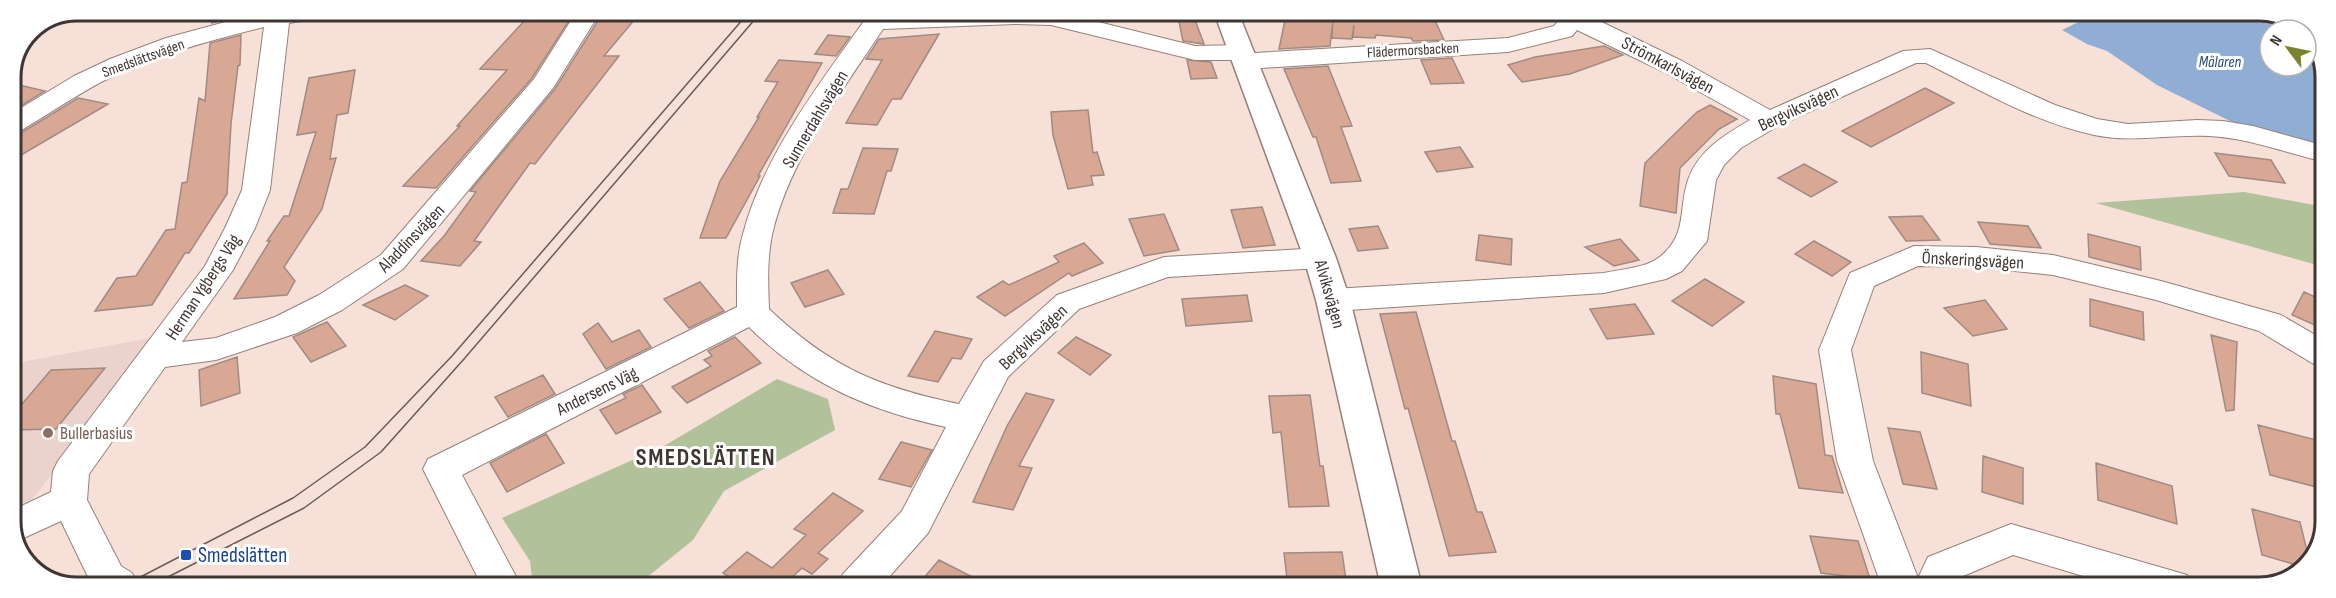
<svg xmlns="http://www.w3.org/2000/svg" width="2336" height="598" viewBox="0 0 2336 598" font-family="'Sofia Sans Condensed',sans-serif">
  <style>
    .education { fill: #ebd2cd }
    .green { fill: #b1c19a }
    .water { fill: #90aed4 }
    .building { fill: #d9a894; stroke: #9f8b83; stroke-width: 1.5 }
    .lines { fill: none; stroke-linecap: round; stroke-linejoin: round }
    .street-casing { stroke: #958179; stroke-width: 2 }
    .secondary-casing { stroke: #958179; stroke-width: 3 }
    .street { fill: #fff; fill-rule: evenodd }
    .secondary { fill: #fff; fill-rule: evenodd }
    .tram { stroke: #675b57; stroke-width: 1.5 }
    .education-dot { fill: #8d6e63; stroke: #fff; stroke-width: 2 }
    .transit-dot { fill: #1a4fb4; stroke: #fff; stroke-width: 2 }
    .labels { text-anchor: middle; stroke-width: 6; stroke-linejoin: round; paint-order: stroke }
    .far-street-label { font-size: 15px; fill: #3f3633; stroke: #fff }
    .far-water-label { font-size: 16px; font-style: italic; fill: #234b7c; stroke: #fff }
    .street-label { font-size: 18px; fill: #3f3633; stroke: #fff }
    .education-label { font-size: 18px; fill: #785e54; stroke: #fff; text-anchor: start }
    .near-transit-label { font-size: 21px; fill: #164399; stroke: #fff; text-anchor: start }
    .district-label { font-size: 24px; font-weight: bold; letter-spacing: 1.5px; fill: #3f3633; stroke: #fff }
    .rim { fill: none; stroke: #3f3633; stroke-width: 3 }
  </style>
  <rect width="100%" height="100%" fill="#f6e0d7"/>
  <!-- education -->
  <path class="education" d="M161 336 30 502 11 508V364Z"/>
  <!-- green -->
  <path class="green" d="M2244 192 2325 207 2324 267 2096 203Z
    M777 379 828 399 835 430 724 491 693 540 636 586H533L530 561 502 518 664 446Z"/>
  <!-- water -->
  <path class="water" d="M2099 12 2276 13 2304 30H2270V66H2306V31L2309 33 2325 72V149L2234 123 2157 85 2107 51 2087 44 2062 30Z"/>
  <!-- building -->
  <path class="building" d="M220 11H243L242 15 212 23V15L218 14Z
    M1177 12H1192L1204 44 1183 41Z
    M1400 12H1431L1444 40 1413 41 1411 38 1376 35 1375 38 1353 37 1354 25 1352 39 1332 38 1333 17 1354 19V15L1377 17V14L1400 16Z
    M610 16 636 18 604 56H619L535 164 530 163 474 241 481 242 460 266 421 261 444 236 476 192 470 191 555 89 599 19Z
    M1309 18 1333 20 1330 46 1279 49 1285 20 1309 21Z
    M526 19H570L532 78 436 188 403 186 460 126H457L507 70 480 69Z
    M939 34 901 99H892L877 125 846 123 882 60 866 59 879 39Z
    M241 35 240 65 238 66 231 124 227 194 189 253H185L152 305 95 311 117 278 136 276 166 230 175 229 182 183 187 182 199 98 205 101 210 43Z
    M828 35 850 37 836 56 815 54Z
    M1604 46 1623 55 1570 74 1522 82 1508 65 1535 57Z
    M1452 58 1464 83 1431 84 1421 60Z
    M779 60 822 63 758 176H760L726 238H700L720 181 759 117H757L778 82 765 81Z
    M1187 60 1211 62 1217 78 1191 79Z
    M1328 66 1352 126 1341 127 1361 181 1331 183 1316 137H1313L1284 69Z
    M355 70 348 113 337 115 330 159 336 158 322 209 284 267 295 281 287 295 234 299 270 241H267L284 216H289L316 132 297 135 309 78Z
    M19 85 45 91 11 112V90Z
    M1925 88 1954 103 1871 147 1842 131Z
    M78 98 108 104 11 161V135L21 133Z
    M1710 105 1737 119 1719 129 1680 168 1676 213 1640 206 1645 163 1697 112Z
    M1088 110 1093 153 1097 152 1104 175 1091 176 1093 185 1068 189 1053 135 1051 112Z
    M1460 147 1473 167 1437 172 1425 152Z
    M863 148 898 149 891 171H887L874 214 833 213 841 189H848Z
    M2215 153 2271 160 2285 183 2229 176Z
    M1804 164 1837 182 1811 197 1778 178Z
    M1262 207 1275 245 1243 248 1231 210Z
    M1164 214 1179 250 1144 256 1129 219Z
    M1922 216 1940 240 1906 241 1889 217Z
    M1978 222 2028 226 2041 248 1990 244Z
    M1378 226 1388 248 1358 251 1349 229Z
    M2088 234 2140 247 2141 270 2089 257Z
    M1479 235 1512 239 1511 265 1476 260Z
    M1620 239 1639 260 1614 266 1585 247Z
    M1814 241 1851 262 1832 276 1795 254Z
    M1084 243 1103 263 1072 276 1069 273 1005 316 977 297 1003 281 1009 285 1059 262 1054 256Z
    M828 270 844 294 805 307 791 283Z
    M1705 279 1744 302 1712 326 1672 301Z
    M700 282 724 311 689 328 664 299Z
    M405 285 428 296 395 320 363 305Z
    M2304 292 2324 301V329L2292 315Z
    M1247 295 1252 321 1186 326 1182 299Z
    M2090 299 2143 312 2144 340 2090 326Z
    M1985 300 2007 329 1973 336 1944 308Z
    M1635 304 1654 334 1607 339 1590 309Z
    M1416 312 1452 441H1455L1477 512H1482L1496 552 1449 556 1408 408 1405 409 1380 314Z
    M327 322 346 346 311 362 293 337Z
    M598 323 612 342 639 330 651 347 606 369 583 334Z
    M935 331 972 339 961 359 952 358 938 382 908 376Z
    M2211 335 2237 342 2234 410 2226 411Z
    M735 337 761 363 687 403 672 387 711 366 704 360 712 356 708 351Z
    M1076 337 1111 355 1090 375 1058 353Z
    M1921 352 1968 364 1971 406 1922 393Z
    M237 357 240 393 201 406 199 370Z
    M105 368 56 429 11 430V417L51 370Z
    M543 375 555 394 508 417 495 397Z
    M1773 376 1816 384 1825 455 1832 456 1843 493 1799 488 1780 414H1776Z
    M642 385 661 412 616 434 600 410 626 398 623 394Z
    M1026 393 1054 400 1019 466 1032 468 1013 510 973 502 1007 426Z
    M1310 395 1320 466H1323L1329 506 1289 507 1281 432 1273 433 1269 396Z
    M2258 425 2324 442V489L2270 475Z
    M1888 428 1920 432 1937 489 1903 484Z
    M546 434 564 463 507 492 490 463Z
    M901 442 932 450 911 487 879 479Z
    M1983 456 2023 468V504L1982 492Z
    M2096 463 2172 486 2177 524 2098 500Z
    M833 493 863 511 818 553 828 559 812 574 802 568 790 579 801 586H743L723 573 747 552 772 568 806 535 794 529Z
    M2252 509 2300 522 2309 559 2304 567 2262 555Z
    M1810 536 1858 541 1870 579 1821 573Z
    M1342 552 1347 587H1288L1284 553Z
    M939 560 990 586H917Z"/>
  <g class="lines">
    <!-- street casing -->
    <g class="street-casing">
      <path id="street" d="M266 11H334L330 16 289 23 270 190 255 228 233 270 182 342 216 338 275 317 319 295 381 255 534 79 577 11H601L553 88 403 269 342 310 297 333 216 360 165 367 89 474 87 500 121 566 132 573 138 585H92L61 521 17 541 11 526V511L51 492 53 471 58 461 205 266 225 228 242 190 264 27C209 40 154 56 103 81 75 96 48 114 20 131L11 133V114L74 76 110 59 166 38Z
        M871 11H895L893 14 1054 11 1195 46 1242 45 1251 47 1254 53 1508 38 1554 26 1560 19 1554 12H1581L1682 61 1770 110 1903 51 1930 49 2055 105 2097 119 2128 124 2197 120 2223 121 2253 126 2325 146V162C2286 153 2249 138 2209 136 2170 134 2133 143 2094 135 2034 122 1980 90 1926 63H1916L1778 126 1741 148 1724 165 1716 180 1707 241 1682 271 1666 279 1604 293 1333 311 1322 307 1317 300 1322 293 1333 289 1604 273C1622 269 1647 268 1661 256 1688 233 1678 209 1688 180 1698 151 1724 135 1750 120L1664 72 1577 30 1572 36 1508 52 1246 69 1237 66 1234 60H1195L1051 25 1015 24 883 29C842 91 788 162 772 235 767 260 768 284 769 309 830 367 878 387 959 404L984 361 1057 295 1164 257 1320 248 1331 251 1335 258 1331 265 1320 268 1168 277 1079 309 1008 377 928 533 881 586H837L843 574 902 511 946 427C870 411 805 383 749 327L462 475 521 586H482L423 469 428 459 737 307C737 282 736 258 743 234 765 151 823 80 871 11Z
        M1914 246 1976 247 2053 255 2161 281 2281 315 2324 340V367L2312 363 2259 331 2156 300 2053 275 1976 267 1918 266 1874 286 1851 350 1873 461 1918 578 1928 557 2011 524 2187 575 2192 587H2120L2013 555 1956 579 1953 587H1882L1837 461 1819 350 1850 273Z"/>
    </g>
    <!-- secondary casing -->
    <g class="secondary-casing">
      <path id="secondary" d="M1214 12H1238L1336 258 1350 300 1422 587H1381L1316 300 1304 258Z"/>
    </g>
    <!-- street -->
    <use href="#street" class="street"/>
    <!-- secondary -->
    <use href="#secondary" class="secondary"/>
    <!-- tram -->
    <path class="tram" d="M125 585 293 498 365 447 452 356 750 11
      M152 585 304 508 381 452 464 359 762 11"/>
  </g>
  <!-- markers -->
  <circle class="education-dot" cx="48" cy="433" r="6"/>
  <rect class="transit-dot" x="180" y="549" width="12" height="12" rx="3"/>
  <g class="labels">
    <!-- far-street labels -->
    <g class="far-street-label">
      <text transform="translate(1413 50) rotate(-3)" y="5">Flädermorsbacken</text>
      <text transform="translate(143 58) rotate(-20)" y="5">Smedslättsvägen</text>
    </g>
    <!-- far-water labels -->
    <g class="far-water-label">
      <text x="2220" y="67">Mälaren</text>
    </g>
    <!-- street labels -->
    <g class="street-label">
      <text transform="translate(1668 65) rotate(28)" y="6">Strömkarlsvägen</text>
      <text transform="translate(1798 108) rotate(-25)" y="6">Bergviksvägen</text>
      <text transform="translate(815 119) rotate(-59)" y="6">Sunnerdahlsvägen</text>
      <text transform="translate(411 238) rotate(-46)" y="6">Aladdinsvägen</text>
      <text transform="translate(1973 260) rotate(3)" y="6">Önskeringsvägen</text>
      <text transform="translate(203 287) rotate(-57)" y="6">Herman Ygbergs Väg</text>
      <text transform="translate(1330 294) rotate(74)" y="6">Alviksvägen</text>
      <text transform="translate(1033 337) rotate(-43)" y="6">Bergviksvägen</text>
      <text transform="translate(597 391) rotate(-26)" y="6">Andersens Väg</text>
    </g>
    <!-- education labels -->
    <g class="education-label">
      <text x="60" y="439">Bullerbasius</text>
    </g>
    <!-- near-transit labels -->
    <g class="near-transit-label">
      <text x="198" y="562">Smedslätten</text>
    </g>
    <!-- district labels -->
    <g class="district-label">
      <text x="706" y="465">SMEDSLÄTTEN</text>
    </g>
  </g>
  <!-- crop -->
  <path d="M0 0H2336V598H0ZM77 21H2259A56 56 0 0 1 2315 77V521A56 56 0 0 1 2259 577H77A56 56 0 0 1 21 521V77A56 56 0 0 1 77 21Z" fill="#fff" fill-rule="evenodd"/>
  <path class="rim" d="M77 21H2259A56 56 0 0 1 2315 77V521A56 56 0 0 1 2259 577H77A56 56 0 0 1 21 521V77A56 56 0 0 1 77 21Z"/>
  <!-- north arrow -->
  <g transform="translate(2288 48) rotate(302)"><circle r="28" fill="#ffffff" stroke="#b2afad" stroke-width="1.5"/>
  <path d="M0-4.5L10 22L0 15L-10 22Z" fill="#7b822e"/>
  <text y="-9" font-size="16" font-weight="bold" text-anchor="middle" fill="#3f3633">N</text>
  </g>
</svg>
